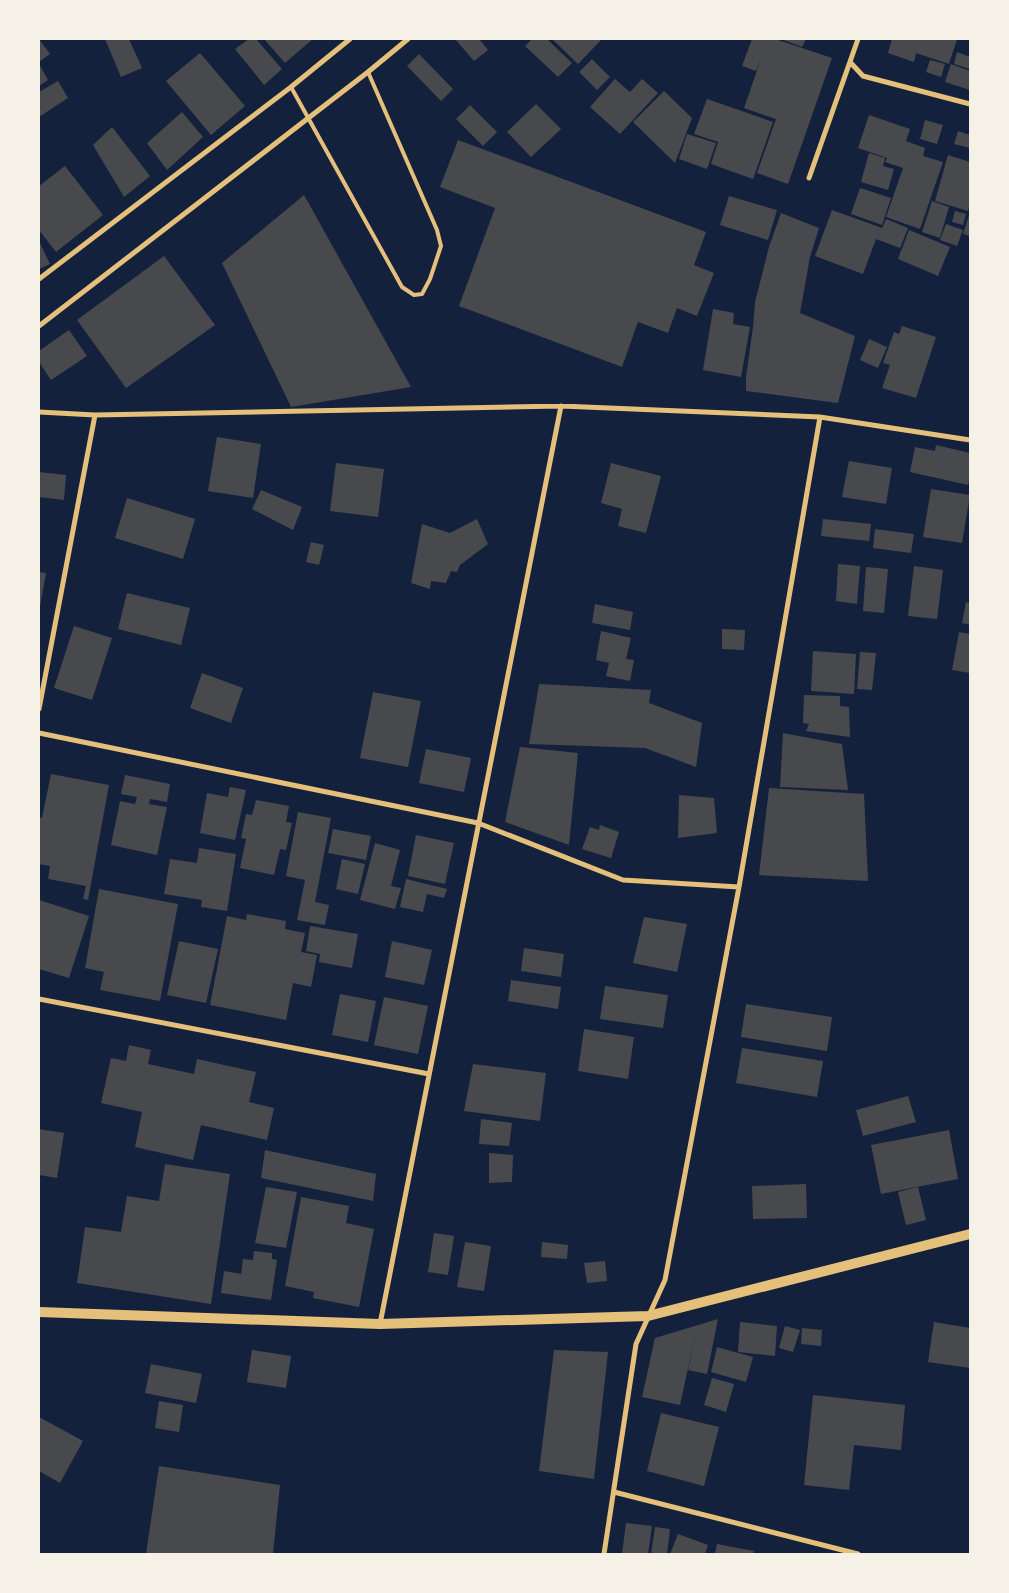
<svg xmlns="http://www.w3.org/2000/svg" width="1009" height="1593" viewBox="0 0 1009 1593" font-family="'Source Sans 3',sans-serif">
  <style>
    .building { fill: #48494c }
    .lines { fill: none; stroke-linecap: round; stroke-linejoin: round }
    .service { stroke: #e5c07b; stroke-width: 4 }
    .minor { stroke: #e5c07b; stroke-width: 5 }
    .secondary { stroke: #e5c07b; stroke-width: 10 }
  </style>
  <rect width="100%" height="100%" fill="#14213d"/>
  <!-- building -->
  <path class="building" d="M39 39 50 54 39 62Z
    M105 39H129L142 68 121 77Z
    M249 39H256L282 69 264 85 235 49Z
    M264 39H313L285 63Z
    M455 39H479L488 50 474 61Z
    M532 39H547L572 63 558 77 525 46Z
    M552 39H602L578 64Z
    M752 39H775L832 58 788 184 757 173 776 119 744 108 761 59 756 71 742 66Z
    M781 39H806L802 47Z
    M892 39H957L949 64 916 53 914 62 888 53Z
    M957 52 970 57V69L954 64Z
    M200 53 245 106 211 135 166 81Z
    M419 54 453 89 441 101 407 66Z
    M592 59 610 77 597 90 579 72Z
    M930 60 945 64 941 77 926 72Z
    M39 64 48 80 39 86Z
    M951 64 970 71V90L945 82Z
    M615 79 630 92 642 79 658 93 620 134 590 107Z
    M58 81 68 98 39 117V92Z
    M664 91 692 118 675 163 633 122Z
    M707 99 773 122 753 179 711 164 718 142 694 134Z
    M536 104 561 129 531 157 507 132Z
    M470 105 497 132 483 146 456 119Z
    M182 112 203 137 167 170 147 143Z
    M869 115 910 129 906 141 925 148 923 156 943 162 920 229 886 217 903 168 885 162 887 158 858 148Z
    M925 120 943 125 937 144 920 139Z
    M112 127 150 176 124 197 93 145Z
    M958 131 970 135V148L954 144Z
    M687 134 716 143 707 169 679 159Z
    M458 140 706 232 694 265 714 273 697 316 677 308 668 333 638 322 622 367 459 306 495 208 440 187Z
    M869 153 885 158 883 166 894 169 888 190 861 182Z
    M948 155 970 162V203L968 211 935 201Z
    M65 166 103 215 56 252 39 230V186Z
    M860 188 891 198 882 225 851 214Z
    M304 195 411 387 291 407 222 263Z
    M729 196 777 210 768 240 720 225Z
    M932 201 949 207 940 238 922 232Z
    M832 210 882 228 886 219 908 228 900 248 876 239 863 274 815 256Z
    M955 211 966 214 963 225 952 222Z
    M970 212V236L963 234Z
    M781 213 819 228 810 257 800 313 855 336 838 403 746 391V377L753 327 755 302 769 247Z
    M946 224 963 230 957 246 940 240Z
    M909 230 950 247 938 276 898 259Z
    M39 241 50 264 39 269Z
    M164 256 215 325 126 388 77 320Z
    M713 309 734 313 733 324 750 327 741 377 703 370Z
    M902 326 936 337 916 398 882 388 890 365 883 363 894 332 899 334Z
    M69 330 87 356 51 380 39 362V351Z
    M869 339 887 347 878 368 860 360Z
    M217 437 261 444 253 498 208 491Z
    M936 445 970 453V477L968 485 910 472 915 447 935 451Z
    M849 461 892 468 886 504 842 497Z
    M336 463 384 469 378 517 330 511Z
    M611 463 661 476 646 533 618 526 622 509 601 503Z
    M39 472 66 475 64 500 39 497Z
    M931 489 970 495 962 543 923 537Z
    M261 490 302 507 293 530 252 509Z
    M127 498 195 519 183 559 115 538Z
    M477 519 488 544 460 565 457 572 451 571 446 583 431 581 430 589 411 583 422 524 450 533Z
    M823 519 871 524 869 541 821 536Z
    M875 529 914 534 911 553 873 548Z
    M311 542 324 545 319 565 306 562Z
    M838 564 860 566 857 604 836 601Z
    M914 566 943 570 937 619 908 616Z
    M866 567 888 569 884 613 863 611Z
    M39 572 46 573 40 606H39Z
    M127 593 190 608 181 645 118 629Z
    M966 602 970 603V625L962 623Z
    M595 604 633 612 630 630 592 623Z
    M74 626 112 638 92 700 54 688Z
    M722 629 745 630 744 650 722 649Z
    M601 631 631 638 626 659 634 660 630 681 606 676 609 663 596 660Z
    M959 632 970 634V673L952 670Z
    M813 651 856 654 854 694 811 691Z
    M860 652 876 653 872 690 857 689Z
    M202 673 243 688 231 723 190 708Z
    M539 684 651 690 649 703 702 723 696 767 645 748 529 744Z
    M373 692 421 701 408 767 360 758Z
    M804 695 840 696V706L849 707 850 737 806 731 809 724 803 723Z
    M783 733 842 744 848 790 780 787Z
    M520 747 578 753 569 845 505 822Z
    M426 749 471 758 464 792 419 783Z
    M51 774 109 785 88 900 83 899 86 886 48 879 50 866 39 864V817L42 818Z
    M125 775 170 784 167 802 150 799 149 804 167 807 157 855 111 845 120 801 135 804 137 797 121 794Z
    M230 787 246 790 235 840 200 833 207 793 228 797Z
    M769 788 864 794 868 881 759 875Z
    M679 795 714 798 717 833 678 838Z
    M256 800 289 806 286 822 292 823 286 850 280 849 274 875 240 868 246 839 241 838 246 814 252 815Z
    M298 812 331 818 315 902 329 905 325 925 297 920 305 880 286 876Z
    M600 825 619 832 611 858 582 849 590 827 599 830Z
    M333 829 371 836 366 860 328 853Z
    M416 835 454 843 445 884 408 876Z
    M375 843 400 850 391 886 401 888 395 909 360 900Z
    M199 848 236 854 227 911 201 907 202 900 164 894 170 859 197 863Z
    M342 859 365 864 358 894 336 889Z
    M406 879 447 889 444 898 427 894 423 912 400 907Z
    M99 889 178 904 160 1001 100 990 104 972 85 968Z
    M39 900 89 916 69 978 39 969Z
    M247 914 286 921 285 929 305 933 301 952 317 955 311 987 293 983 286 1020 210 1005 227 916 246 920Z
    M644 917 687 924 677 972 633 963Z
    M310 926 358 934 352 968 319 962 320 954 306 951Z
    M179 941 218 949 206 1003 167 995Z
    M392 941 432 950 424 985 385 977Z
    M524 948 564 954 561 977 521 971Z
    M511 980 561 987 558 1009 508 1001Z
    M605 986 668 995 663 1028 600 1019Z
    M340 994 376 1001 368 1042 332 1035Z
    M384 997 428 1006 418 1054 374 1045Z
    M746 1004 832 1017 827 1051 741 1037Z
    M584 1029 634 1037 628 1079 578 1071Z
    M129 1045 151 1050 148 1064 194 1074 197 1059 256 1072 249 1102 274 1108 267 1140 201 1125 193 1160 135 1147 142 1112 101 1103 111 1058 126 1061Z
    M742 1048 823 1061 817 1097 736 1083Z
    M473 1064 546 1073 540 1121 464 1111Z
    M908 1096 916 1122 863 1136 856 1110Z
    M481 1119 512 1123 509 1146 479 1144Z
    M39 1129 64 1133 57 1178 39 1175Z
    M949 1130 958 1179 881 1194 871 1145Z
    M265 1150 376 1174 373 1201 261 1178Z
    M489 1153 513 1155 512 1182 489 1183Z
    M165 1164 230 1174 211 1304 77 1283 85 1227 121 1232 127 1196 159 1201Z
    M806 1184 807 1218 753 1219 752 1186Z
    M266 1187 297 1192 286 1248 255 1243Z
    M918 1187 926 1220 906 1225 898 1192Z
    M301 1197 349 1206 346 1223 374 1229 359 1307 313 1298 314 1292 285 1286Z
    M434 1233 454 1236 448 1275 428 1272Z
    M465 1242 491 1246 484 1291 457 1287Z
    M542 1242 568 1245 567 1259 541 1257Z
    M254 1251 272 1253V1259L277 1260 271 1300 221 1293 224 1271 241 1274 243 1259 253 1260Z
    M605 1261 607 1281 587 1283 584 1263Z
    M718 1319 707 1374 688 1370 695 1336 680 1405 642 1397 655 1338Z
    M740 1322 777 1326 775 1356 738 1352Z
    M934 1322 970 1328V1368L928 1362Z
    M785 1326 800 1330 793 1352 779 1348Z
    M802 1328 822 1330 821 1346 801 1344Z
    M717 1347 753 1357 746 1382 711 1372Z
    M252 1350 291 1356 286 1388 247 1382Z
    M554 1350 608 1352 594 1479 539 1471Z
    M151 1364 202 1374 196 1403 145 1393Z
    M712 1378 734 1384 726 1412 704 1405Z
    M813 1395 905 1405 901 1450 854 1445 849 1490 804 1485Z
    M159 1401 183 1405 179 1432 155 1428Z
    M661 1413 719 1427 704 1486 647 1471Z
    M39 1417 83 1441 60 1483 39 1471Z
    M159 1466 280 1485 273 1554H146Z
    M626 1523 652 1526 648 1554H622Z
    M655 1527 670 1529 667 1554H651Z
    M678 1534 708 1545 705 1554H670Z
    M717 1544 754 1551 753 1554H715Z"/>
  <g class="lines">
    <!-- service -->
    <path class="service" d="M291 87 402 287 414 295 422 294 430 279 441 246 437 230 368 72"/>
    <!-- minor -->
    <path class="minor" d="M850 62 863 76 970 104
      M809 178 858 39
      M39 279 291 87 350 39
      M39 326 368 72 408 39
      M39 412 95 415 561 406 820 417 970 440
      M39 709 95 415
      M39 733 478 823 623 880 739 887
      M39 999 429 1074
      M380 1324 561 406
      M614 1492 858 1554
      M604 1554 636 1344 665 1280 739 887 820 417"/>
    <!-- secondary -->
    <path class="secondary" d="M39 1312 380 1324 648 1316 970 1234"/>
  </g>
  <!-- border -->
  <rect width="1009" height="1593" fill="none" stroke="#f6f1e7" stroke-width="80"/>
</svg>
